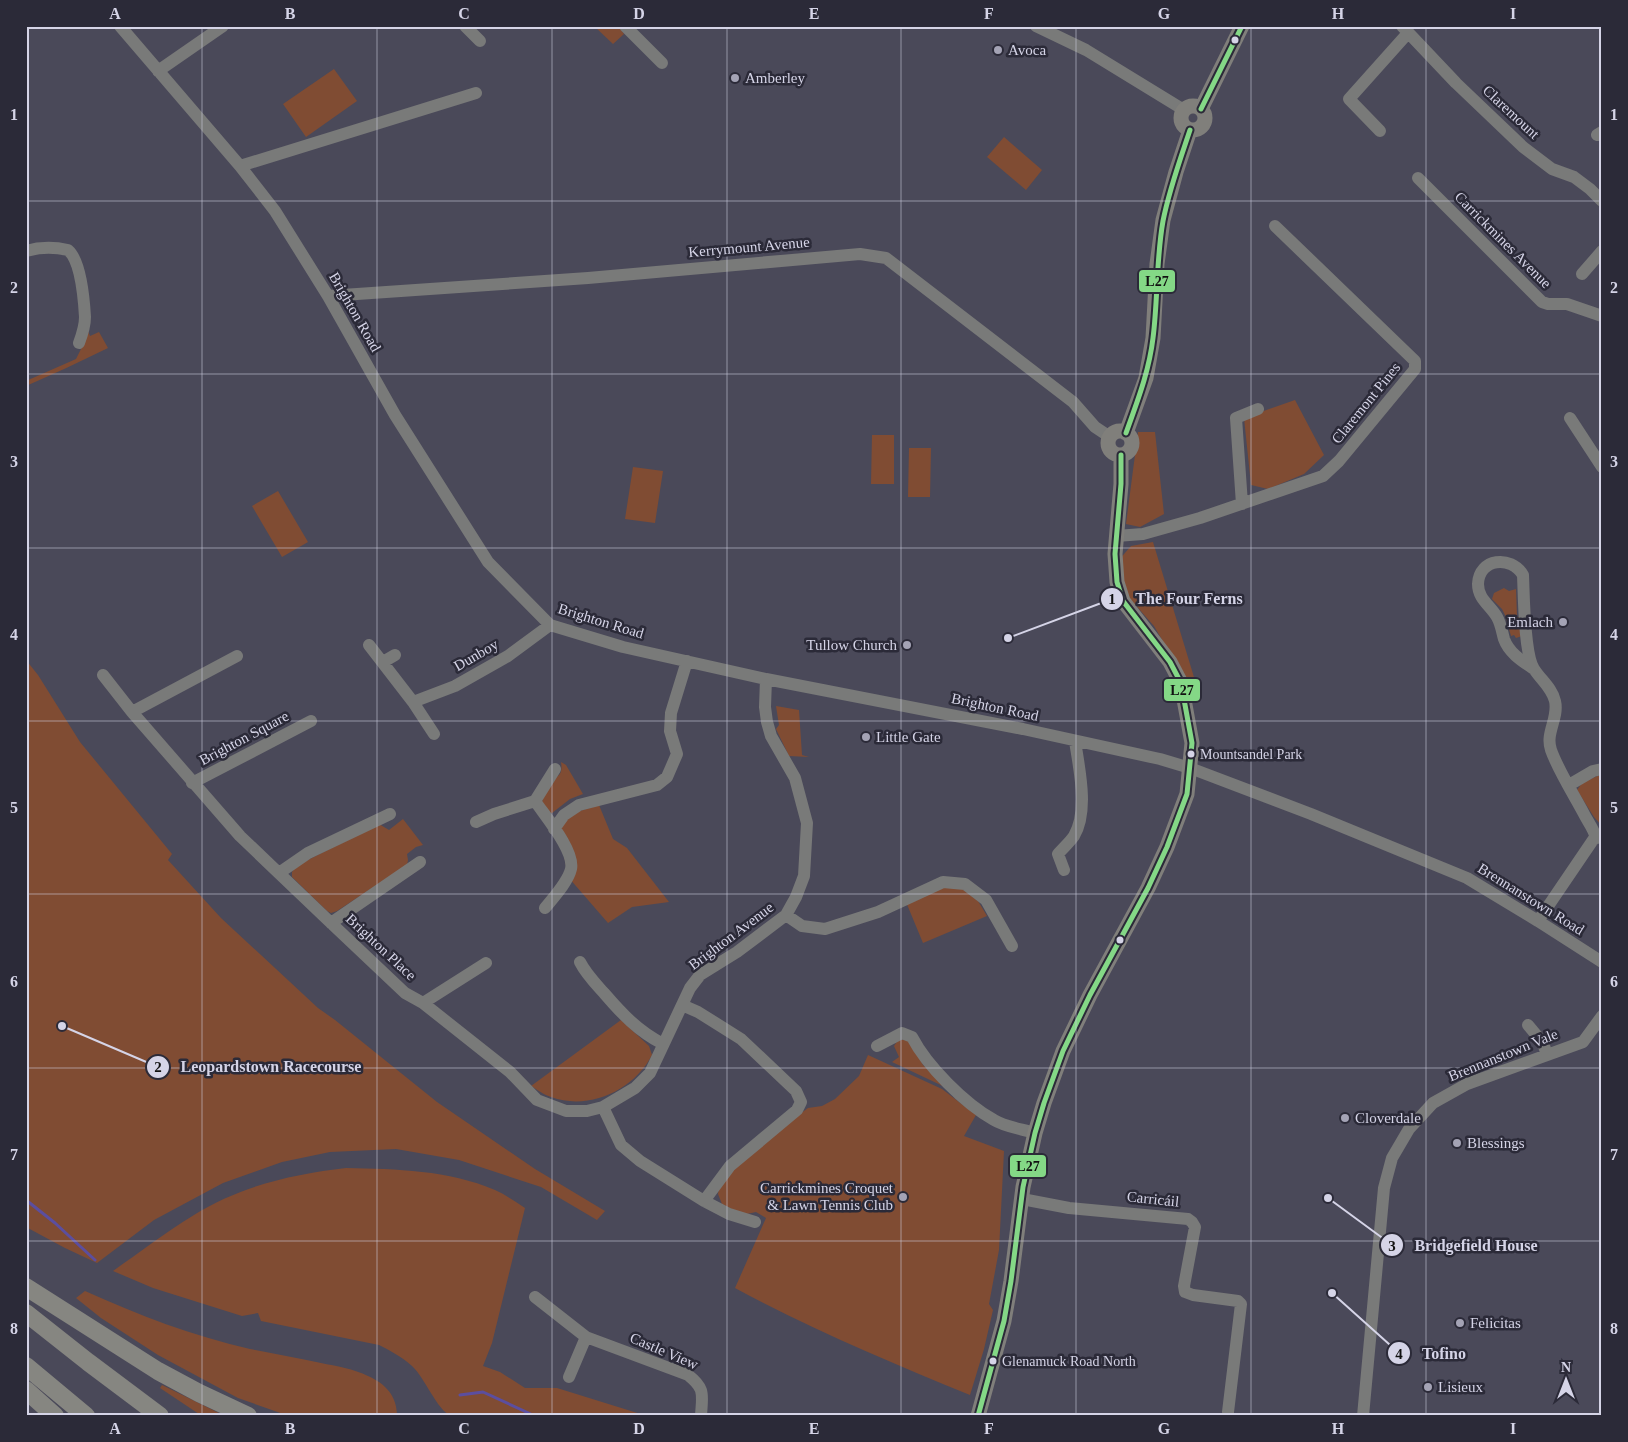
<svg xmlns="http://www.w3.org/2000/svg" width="1628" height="1442" viewBox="0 0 1628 1442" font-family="'Times New Roman',serif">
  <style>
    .green { fill: #804c33 }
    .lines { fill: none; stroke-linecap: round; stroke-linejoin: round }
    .stream { stroke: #5b4e9f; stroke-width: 3 }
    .minor { stroke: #797a79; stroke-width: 12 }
    .major { stroke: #807f7b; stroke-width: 15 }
    .highway { stroke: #868681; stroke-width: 18 }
    .bus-1-casing { stroke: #2b2a38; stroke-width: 9 }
    .bus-1 { stroke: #84d886; stroke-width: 5 }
    .grid { fill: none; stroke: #d5d4e7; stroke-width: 1; stroke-opacity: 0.55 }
    .bus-dot { fill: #d5d4e7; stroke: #2b2a38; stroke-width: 2 }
    .poi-dot { fill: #a4a3b5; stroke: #2b2a38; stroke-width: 2 }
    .labels { text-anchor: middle; stroke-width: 5; stroke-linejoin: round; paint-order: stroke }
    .bus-label { font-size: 14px; fill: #d5d4e7; stroke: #2b2a38; text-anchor: start }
    .poi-label { font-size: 15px; fill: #d5d4e7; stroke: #2b2a38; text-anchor: start }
    .street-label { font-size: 15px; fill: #d5d4e7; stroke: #2b2a38 }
    .leader { fill: none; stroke: #d5d4e7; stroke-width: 2 }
    .callout-dot { fill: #d5d4e7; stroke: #2b2a38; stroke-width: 2 }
    .mark-label { font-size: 15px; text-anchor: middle; font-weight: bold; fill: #111 }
    .callout-label { font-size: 16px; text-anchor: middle; font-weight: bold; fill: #d5d4e7; stroke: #2b2a38; stroke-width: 5; stroke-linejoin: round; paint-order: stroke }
    .line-badge { stroke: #2b2a38; stroke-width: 2 }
    .pale-badge-label { font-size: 14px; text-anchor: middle; font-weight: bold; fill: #111 }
    .neatline { fill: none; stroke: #d5d4e7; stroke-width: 2 }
    .grid-label { font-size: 16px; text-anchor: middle; font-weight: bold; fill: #d5d4e7 }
  </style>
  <rect width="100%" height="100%" fill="#4a4959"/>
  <!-- green -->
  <path class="green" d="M594 26H618L624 34 613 44Z
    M334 69 357 101 306 137 283 104Z
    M1004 137 1042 170 1026 190 987 157Z
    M87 329 90 336 99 332 108 348C81 361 54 374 26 386V381L76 359 81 349Z
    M1295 400 1324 455 1304 474 1268 489 1251 485 1244 418Z
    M1138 432H1155L1164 514 1140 527 1126 524Z
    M872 435H894V484H871Z
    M909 448H931L930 497H908Z
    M633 467 663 471 655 523 625 519Z
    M278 491 308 542 282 557 252 506Z
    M1153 542 1200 697H1188L1168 650 1154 626 1123 591 1118 561 1131 546Z
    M1504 588 1509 591 1516 589 1517 617H1521L1522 636 1516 638 1514 635 1511 636 1505 615 1502 609 1492 599 1494 593Z
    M26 660 38 675 80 742 172 854 168 860 221 918 318 1008 335 1020 437 1102 535 1169 605 1211 597 1220 541 1187 459 1160 396 1149 330 1152 282 1162 223 1183 154 1220 97 1263 65 1248 26 1227Z
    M776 706 799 710 802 755 809 757 789 756 776 729 779 725Z
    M561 762 566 765 583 794 570 799 552 813 548 814 539 812 548 781C559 777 563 774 561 762Z
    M1602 774V826L1594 817 1577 790 1582 783Z
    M599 805 613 839 627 848 669 902 632 907 608 923 569 878 557 826 567 815Z
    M403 819 423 845 416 847 407 854 408 860 407 865 337 911 331 913 327 911 292 877V872L296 866 379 824 389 830Z
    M960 887 978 901 987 916 923 943 906 902 939 888Z
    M621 1020 649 1046 652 1055C634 1090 589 1111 551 1097 544 1095 538 1090 531 1086Z
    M909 1039 923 1065 947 1088 892 1062 899 1057 894 1046 898 1040Z
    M868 1055 942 1089 976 1115 964 1136 1004 1151 999 1250 989 1304 993 1310 984 1349 970 1395C890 1362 811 1329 735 1288L766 1218 756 1212 742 1215 722 1204 718 1194 719 1187 734 1167 769 1137 808 1108 822 1106 835 1099 859 1076Z
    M346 1168C397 1169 448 1170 495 1190 506 1195 516 1202 525 1208L492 1343 483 1366 500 1372 525 1388H557L647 1416H451C437 1410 425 1378 412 1366 402 1357 391 1351 379 1345L261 1321 258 1313 242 1316 153 1288 113 1271C140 1252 166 1232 194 1215 240 1186 294 1174 346 1168Z
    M85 1291C138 1315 193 1336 250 1349 274 1354 297 1358 321 1363 336 1366 354 1369 368 1376 386 1384 397 1396 397 1416H289L238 1398 158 1355 101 1318 76 1298Z
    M162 1385 225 1416H202L160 1388Z"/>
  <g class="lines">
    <!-- stream -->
    <path class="stream" d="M26 1200 55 1223 95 1260
      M460 1395 483 1392 535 1416"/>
    <!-- minor -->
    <path class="minor" d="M120 26 240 166 275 211 328 296 395 415 488 562 550 625 623 647 766 679 1023 729 1160 759 1190 768 1311 814 1467 878 1538 921 1602 962
      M465 26 480 41
      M625 26 662 63
      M1036 26 1086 50 1184 110
      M1402 26 1456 83 1523 147 1552 169 1574 177 1590 189 1602 201
      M158 71 223 26
      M1380 131 1349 99 1408 33
      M1597 135 1602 132
      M240 166 476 93
      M1418 178 1542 302 1548 304H1567L1602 316
      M26 251C40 247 54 247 68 250 81 261 84 300 85 317 85 326 82 335 79 343
      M1582 274 1602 251
      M328 296 588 278 860 254 886 258 1073 402 1095 427 1110 437
      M1570 418 1602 467
      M1242 504 1236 418 1258 409
      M1116 536 1143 534 1200 518 1323 476 1339 461 1415 369V361L1275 226
      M369 645 413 702 434 734
      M383 662 395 655
      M1534 669C1522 661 1509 653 1504 639 1502 632 1501 624 1497 617 1490 605 1478 599 1478 584 1479 558 1511 555 1523 575 1524 596 1524 654 1534 669 1541 680 1552 688 1555 701 1559 718 1545 733 1551 750 1558 770 1574 795 1584 814 1588 822 1594 829 1596 838
      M103 675 132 712 240 836 331 923 405 993 423 1003 510 1072 537 1100 566 1111H587L603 1107 635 1088 650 1073 690 988 700 975 737 952 786 915 796 897 804 876 807 823 795 778 771 736 767 722 765 707 766 679
      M413 702 455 686 508 656 550 625
      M132 712 237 656
      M192 783 311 721
      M1569 785 1593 771 1602 769
      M535 801C545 816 575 851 571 869 568 882 553 898 545 908
      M476 822 494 814 535 801 555 769
      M554 829 564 815 579 805 657 785 667 777 677 754 670 731 671 713 687 661
      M1064 870 1058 854C1063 848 1070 842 1074 836 1089 811 1079 768 1075 741
      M279 873 308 853 390 814
      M786 915 802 926 825 929 878 912 943 882 965 884 986 900 1012 946
      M1538 921 1593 840 1596 838 1602 837
      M331 923 420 862
      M580 962C586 974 595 983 604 993 622 1014 638 1031 663 1044
      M423 1003 486 963
      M682 1005 698 1012 741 1039 796 1091 801 1102 797 1110 730 1166 704 1201
      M1528 1025 1543 1043 1547 1055
      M877 1046 902 1033 912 1037C927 1066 965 1104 994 1120 1005 1127 1022 1129 1035 1133
      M603 1107 621 1145 640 1161 704 1201 729 1214 755 1222
      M1022 1199 1069 1208 1188 1219 1192 1222 1195 1227 1184 1286 1185 1292 1193 1295 1238 1301 1241 1304 1228 1412
      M535 1297 586 1337 688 1375C706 1389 702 1395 701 1416
      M569 1377 586 1337
      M1363 1416 1384 1188 1392 1158 1409 1129 1433 1103 1467 1084 1583 1042 1602 1016"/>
    <!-- major -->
    <path class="major" d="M1181 118a12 12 0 1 1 24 0a12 12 0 1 1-24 0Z
      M1201 109 1242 26
      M1108 443a12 12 0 1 1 24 0a12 12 0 1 1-24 0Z
      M1126 433 1146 378 1153 338 1157 264 1163 220 1176 172 1190 130
      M978 1416 1004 1321 1011 1281 1023 1187 1035 1133 1044 1103 1063 1051 1090 995 1148 888 1167 847 1187 794 1192 743 1181 683 1170 662 1123 601 1117 582 1115 554 1121 484V455"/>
    <!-- highway -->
    <path class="highway" d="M26 1287 158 1371 199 1393 248 1416
      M26 1313 88 1362 160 1416
      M26 1366 86 1416
      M26 1390 55 1416"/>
    <!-- bus-1 casing -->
    <g class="bus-1-casing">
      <path id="bus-1" d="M1201 109 1242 26
        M1126 433C1137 402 1149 372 1153 338 1158 299 1156 260 1163 221 1169 190 1180 160 1190 130
        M978 1416 1004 1321 1011 1281 1023 1187 1035 1133 1044 1103 1063 1051 1090 995 1148 888 1167 847 1187 794 1192 743 1181 683 1170 662 1123 601 1117 582 1115 554 1121 484V455"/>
    </g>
    <!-- bus-1 -->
    <use href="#bus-1" class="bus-1"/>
  </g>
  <!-- grid -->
  <path class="grid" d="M202 26V1416M377 26V1416M552 26V1416M727 26V1416M901 26V1416M1076 26V1416M1251 26V1416M1426 26V1416M26 201H1602M26 374H1602M26 548H1602M26 721H1602M26 894H1602M26 1068H1602M26 1241H1602"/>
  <!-- markers -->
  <g class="bus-dot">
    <circle cx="1235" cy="40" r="4.5"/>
    <circle cx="1191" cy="754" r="4.5"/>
    <circle cx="1120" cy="940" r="4.5"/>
    <circle cx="993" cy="1361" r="4.5"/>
  </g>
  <g class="poi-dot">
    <circle cx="998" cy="50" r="5"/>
    <circle cx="735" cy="78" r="5"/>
    <circle cx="1563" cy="622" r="5"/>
    <circle cx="907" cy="645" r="5"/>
    <circle cx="866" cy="737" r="5"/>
    <circle cx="1345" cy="1118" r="5"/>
    <circle cx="1457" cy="1143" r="5"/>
    <circle cx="903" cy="1197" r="5"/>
    <circle cx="1460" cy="1323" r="5"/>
    <circle cx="1428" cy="1387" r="5"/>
  </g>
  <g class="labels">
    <!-- bus labels -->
    <g class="bus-label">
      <text x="1200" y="759">Mountsandel Park</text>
      <text x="1002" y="1366">Glenamuck Road North</text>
    </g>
    <!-- poi labels -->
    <g class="poi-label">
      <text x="1008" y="55">Avoca</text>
      <text x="745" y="83">Amberley</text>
      <text x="1553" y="627" text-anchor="end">Emlach</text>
      <text x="897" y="650" text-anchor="end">Tullow Church</text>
      <text x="876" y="742">Little Gate</text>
      <text x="1355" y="1123">Cloverdale</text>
      <text x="1467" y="1148">Blessings</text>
      <text x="893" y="1193" text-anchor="end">Carrickmines Croquet<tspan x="893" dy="17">&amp; Lawn Tennis Club</tspan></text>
      <text x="1470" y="1328">Felicitas</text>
      <text x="1438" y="1392">Lisieux</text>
    </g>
    <!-- street labels -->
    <g class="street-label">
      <text transform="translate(1511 112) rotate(43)" y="5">Claremount</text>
      <text transform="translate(1503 240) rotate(45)" y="5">Carrickmines Avenue</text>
      <text transform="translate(749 247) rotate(-5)" y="5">Kerrymount Avenue</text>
      <text transform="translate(355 312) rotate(60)" y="5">Brighton Road</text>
      <text transform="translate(1366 403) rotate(-51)" y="5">Claremont Pines</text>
      <text transform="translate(601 621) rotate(17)" y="5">Brighton Road</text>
      <text transform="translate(476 655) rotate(-30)" y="5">Dunboy</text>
      <text transform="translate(995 707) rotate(12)" y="5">Brighton Road</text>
      <text transform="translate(244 738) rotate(-28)" y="5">Brighton Square</text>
      <text transform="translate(1531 899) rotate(32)" y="5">Brennanstown Road</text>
      <text transform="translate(731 936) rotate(-37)" y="5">Brighton Avenue</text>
      <text transform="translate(381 947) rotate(43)" y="5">Brighton Place</text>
      <text transform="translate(1503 1055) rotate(-22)" y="5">Brennanstown Vale</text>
      <text transform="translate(1153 1199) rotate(6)" y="5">Carricáil</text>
      <text transform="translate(664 1351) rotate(23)" y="5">Castle View</text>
    </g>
  </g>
  <!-- callouts -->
  <path class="leader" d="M1008 638L1112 599M62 1026L158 1067M1328 1198L1392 1245M1332 1293L1399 1353"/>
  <g class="callout-dot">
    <circle cx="1008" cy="638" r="5"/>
    <circle cx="62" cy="1026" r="5"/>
    <circle cx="1328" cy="1198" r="5"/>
    <circle cx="1332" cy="1293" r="5"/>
    <circle cx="1112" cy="599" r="12"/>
    <circle cx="158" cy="1067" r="12"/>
    <circle cx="1392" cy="1245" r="12"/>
    <circle cx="1399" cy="1353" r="12"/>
  </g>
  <g class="mark-label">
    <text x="1112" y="604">1</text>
    <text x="158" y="1072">2</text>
    <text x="1392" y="1251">3</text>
    <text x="1399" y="1359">4</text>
  </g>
  <g class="callout-label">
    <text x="1189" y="604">The Four Ferns</text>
    <text x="271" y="1072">Leopardstown Racecourse</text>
    <text x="1476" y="1251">Bridgefield House</text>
    <text x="1444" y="1359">Tofino</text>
  </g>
  <g class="line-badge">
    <rect x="1138" y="269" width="38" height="24" rx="5" fill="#84d886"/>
    <rect x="1163" y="678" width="38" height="24" rx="5" fill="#84d886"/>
    <rect x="1009" y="1154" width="38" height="24" rx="5" fill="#84d886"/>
  </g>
  <g class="pale-badge-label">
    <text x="1157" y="286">L27</text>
    <text x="1182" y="695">L27</text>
    <text x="1028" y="1171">L27</text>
  </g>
  <!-- border -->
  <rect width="1628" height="1442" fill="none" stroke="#2b2a38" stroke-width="55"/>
  <!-- north arrow -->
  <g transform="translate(1566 1380)" stroke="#2b2a38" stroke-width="4" paint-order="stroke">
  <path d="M0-4L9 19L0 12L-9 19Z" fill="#d5d4e7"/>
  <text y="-8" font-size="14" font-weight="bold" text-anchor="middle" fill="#d5d4e7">N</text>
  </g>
  <rect x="28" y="28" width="1572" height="1386" class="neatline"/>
  <g class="grid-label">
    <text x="115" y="19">A</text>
    <text x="290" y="19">B</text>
    <text x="464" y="19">C</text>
    <text x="639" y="19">D</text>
    <text x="814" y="19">E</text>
    <text x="989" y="19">F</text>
    <text x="1164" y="19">G</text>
    <text x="1338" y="19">H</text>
    <text x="1513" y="19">I</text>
    <text x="14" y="120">1</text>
    <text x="1614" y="120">1</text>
    <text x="14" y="293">2</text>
    <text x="1614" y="293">2</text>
    <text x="14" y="467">3</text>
    <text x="1614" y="467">3</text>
    <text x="14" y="640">4</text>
    <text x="1614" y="640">4</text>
    <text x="14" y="813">5</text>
    <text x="1614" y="813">5</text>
    <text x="14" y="987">6</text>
    <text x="1614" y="987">6</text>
    <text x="14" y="1160">7</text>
    <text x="1614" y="1160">7</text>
    <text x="14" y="1334">8</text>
    <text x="1614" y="1334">8</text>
    <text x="115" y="1434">A</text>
    <text x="290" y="1434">B</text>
    <text x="464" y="1434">C</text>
    <text x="639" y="1434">D</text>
    <text x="814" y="1434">E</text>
    <text x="989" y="1434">F</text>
    <text x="1164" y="1434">G</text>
    <text x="1338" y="1434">H</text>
    <text x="1513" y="1434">I</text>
  </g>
</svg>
